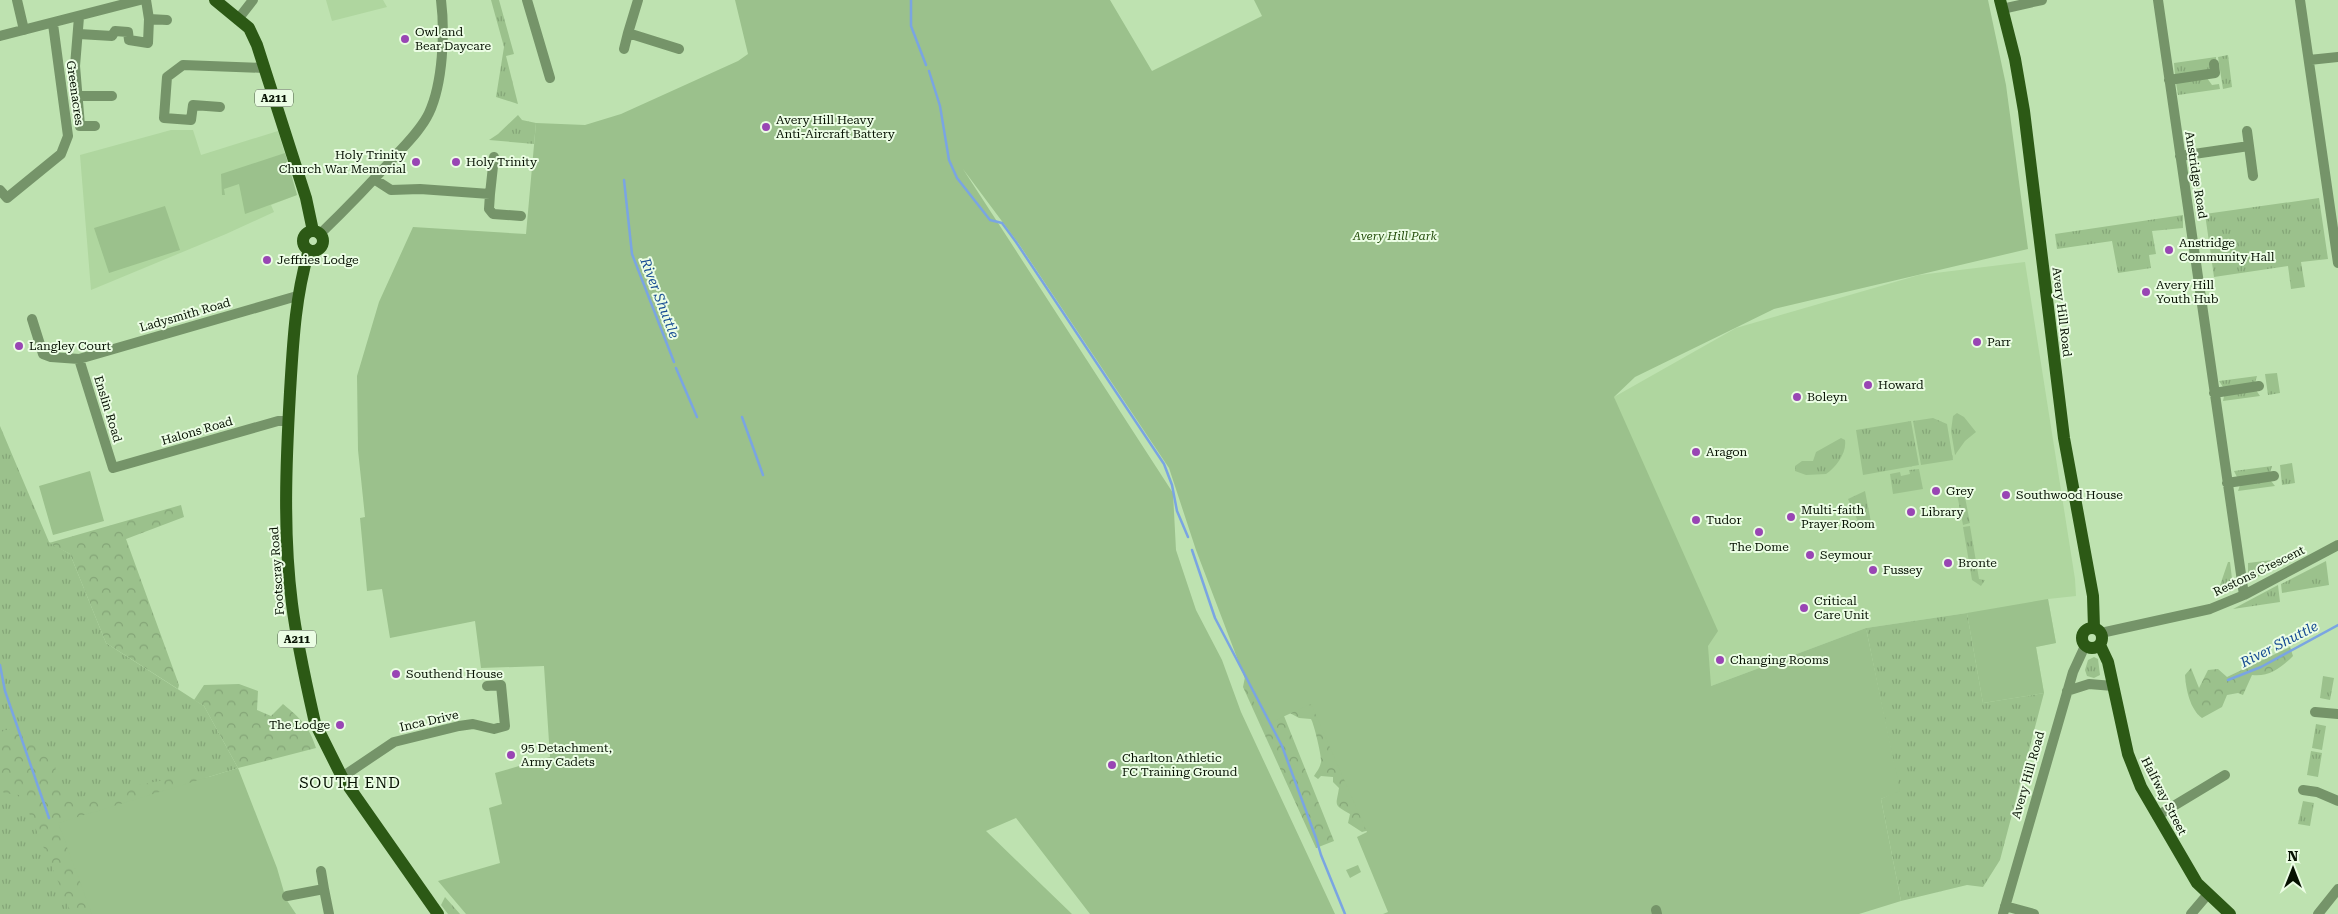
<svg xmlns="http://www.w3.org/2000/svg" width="2338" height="914" viewBox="0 0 2338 914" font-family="'Roboto Serif',serif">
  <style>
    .built { fill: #afd69f }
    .grass { fill: url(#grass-tufts) }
    .forest { fill: url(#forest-crowns) }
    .green { fill: #9bc18c }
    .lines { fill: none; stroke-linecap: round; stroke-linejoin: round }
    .stream { stroke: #7aa5e2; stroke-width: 2.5 }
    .minor { stroke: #759469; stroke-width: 10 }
    .major { stroke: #2c5915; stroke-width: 12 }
    .poi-dot { fill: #9946b4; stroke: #ebfde4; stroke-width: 2 }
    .labels { text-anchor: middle; stroke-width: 4; stroke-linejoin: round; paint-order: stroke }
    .shield { fill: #ebfde4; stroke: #4b5846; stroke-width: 1 }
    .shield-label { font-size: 11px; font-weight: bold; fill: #061102 }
    .poi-label { font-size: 12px; fill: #061102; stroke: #ebfde4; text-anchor: start }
    .street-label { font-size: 12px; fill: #061102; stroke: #ebfde4 }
    .park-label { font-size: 12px; font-style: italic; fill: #244e0c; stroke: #ebfde4 }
    .water-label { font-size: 14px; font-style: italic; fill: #154b93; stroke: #ebfde4 }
    .quarter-label { font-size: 15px; letter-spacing: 1px; fill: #061102; stroke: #ebfde4 }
  </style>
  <defs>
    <pattern id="grass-tufts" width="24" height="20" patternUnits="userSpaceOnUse" patternTransform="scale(1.25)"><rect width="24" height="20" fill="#9bc18c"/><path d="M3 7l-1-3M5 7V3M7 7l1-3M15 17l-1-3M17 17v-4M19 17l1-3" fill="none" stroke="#84a577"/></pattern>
    <pattern id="forest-crowns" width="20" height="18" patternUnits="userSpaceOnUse" patternTransform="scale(1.25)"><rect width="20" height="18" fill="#9bc18c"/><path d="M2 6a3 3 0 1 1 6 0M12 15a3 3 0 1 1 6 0" fill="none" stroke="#84a577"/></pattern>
  </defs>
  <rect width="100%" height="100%" fill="#bee2b0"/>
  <!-- built -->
  <path class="built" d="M326 0H383L387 7 332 21Z
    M171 130H193L201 155 278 131 297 195 271 205 274 212 226 234 91 290 80 155Z
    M2025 262 2075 579 2076 596 2048 599 2056 643 2036 647 2044 693 1983 703 1967 613 1866 628 1711 686 1614 397 1736 328 1919 275Z"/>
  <!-- grass -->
  <path class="grass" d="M491 0H499L514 54 506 56 518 104 496 97 504 47Z
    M2228 55 2232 87 2223 89 2218 57Z
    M2216 57V62L2208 70 2175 75 2174 63Z
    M2207 78 2212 85 2219 84 2220 89 2178 95 2176 83Z
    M518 115 522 120 536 123 534 144 489 140 498 134Z
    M2319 198 2328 259 2301 262 2305 287 2291 289 2288 266 2214 277 2205 214Z
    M2183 215V228L2152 231 2156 254 2149 255 2151 268 2118 273 2112 241 2057 249 2055 234Z
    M2277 373 2280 393 2268 395 2265 374Z
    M2257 376 2255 383 2223 387 2219 381Z
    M2256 390 2260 396 2223 401 2224 396Z
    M1957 413 1964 417 1976 432 1965 441 1955 455 1951 431 1953 416Z
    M1933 418 1947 424 1953 460 1921 465 1913 421Z
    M1911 421 1919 465 1863 475 1856 430Z
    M0 426 49 542 70 554 106 643 204 706 238 768 58 823 92 914H0Z
    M1841 438 1845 440C1847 453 1836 467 1826 474L1806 475 1795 471V466L1802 461H1813L1816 452Z
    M2292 463 2295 483 2282 485 2280 465Z
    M2272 466 2270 473 2237 477 2234 471Z
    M1919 469 1923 489 1893 494 1890 474 1900 472 1901 476 1910 474 1909 470Z
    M2271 481 2275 486 2238 491 2240 485Z
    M1865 491 1871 522 1860 526 1848 499Z
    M1964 492 1970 523 1963 525 1957 494Z
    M1970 526 1979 579 1985 580 1981 586 1972 580 1963 527Z
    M2295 557 2252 580 2248 574V563Z
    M2326 561 2329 585 2282 593 2281 584Z
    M2228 562H2230L2233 587 2231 591 2216 597Z
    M2278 585 2280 602 2233 609Z
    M1967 613 1983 703 2044 693 2000 860 1983 887 1967 885 1901 901 1881 799 1899 790 1866 628Z
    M2094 657 2098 659 2100 675 2094 678 2087 676 2085 670 2088 660Z
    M2323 676 2334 678 2330 700 2320 698Z
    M2316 724 2326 726 2322 750 2312 748Z
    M2311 751 2322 753 2318 777 2307 775Z
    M2303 801 2314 803 2310 826 2298 824Z
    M1358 865 1361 872 1350 878 1346 870Z
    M445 897 460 914H448L441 905Z"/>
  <!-- forest -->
  <path class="forest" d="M181 505 184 517 126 539 179 685 178 689 106 643 70 554 49 543Z
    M2290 647 2293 656C2281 668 2269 677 2252 675L2243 695 2238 693 2227 695 2222 707 2202 718C2190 709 2186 690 2185 675L2191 668 2199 688 2208 670 2218 669 2227 677Z
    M1245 677 1284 716 1334 841 1316 848 1243 687Z
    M239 684 258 691 257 710 271 716 283 704C301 719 309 726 316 748L238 768 204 706 194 700 204 685Z
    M1311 693 1370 830 1362 832 1348 823 1350 814C1333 804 1336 807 1339 788L1333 782V777L1321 776 1318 779 1314 776C1317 771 1320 768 1321 762 1322 757 1314 724 1311 719L1299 718 1288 712Z
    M4 730H27L48 746 56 771 58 789 69 802 84 796 96 801 123 795 138 785 175 778 216 777 106 914H78L70 910 27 808 19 795 4 793 0 788V734Z"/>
  <!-- green -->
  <path class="green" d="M735 0H1110L1152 71 1262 16 1254 0H1988L2006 85 2028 249 1774 309 1635 377 1614 397 1718 631 1708 646 1711 686 1866 628 1900 791 1881 799 1901 901 1859 914H1383L1388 912 1357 837 1367 832 1311 704 1263 726 1196 550 1169 468 1019 244 963 169 1173 493 1176 550 1196 610 1222 660 1241 712 1335 914H1090L1016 818 986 831 1072 914H466L438 881 500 863 489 808 502 804 495 773 550 757 544 666 481 668 475 621 390 638 382 589 367 591 360 518 365 517 358 450 357 376 379 302 413 227 526 234 536 123 585 125 621 114 738 61 748 54Z
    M285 153 297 195 245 214 239 184 224 189 225 195H222L221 174Z
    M165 206 180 250 109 273 94 228Z
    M90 471 104 521 53 535 39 486Z
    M2048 599 2056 643 2036 647 2044 693 1983 703 1967 613Z
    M238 768 277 868 286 899 296 914H92L58 823Z"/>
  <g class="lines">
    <!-- stream -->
    <path class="stream" d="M911 0V26L926 65
      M929 71 940 106 949 160 957 178 990 220 1002 223 1016 242 1164 464 1172 485 1177 511 1188 537
      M624 180 632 254 674 362
      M676 368 697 417
      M742 417 763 475
      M1192 550 1215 618 1282 746 1316 838 1321 855 1345 914
      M0 665 5 691 49 818
      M2228 680 2261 667 2338 625"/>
    <!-- minor -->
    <path class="minor" d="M17 0 24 30
      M527 0 550 78
      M638 0 628 33 679 49
      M2158 0 2244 595
      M2300 0 2338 263
      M2002 9 2042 0
      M79 17 75 66 80 126H95
      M239 18 253 0
      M149 19 167 20
      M79 34 112 36 115 31 128 32 129 40 148 43 149 19 146 0
      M0 36 140 0
      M624 49 628 33
      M2309 60 2338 57
      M2169 80 2215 73 2214 64
      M77 96H112
      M220 107 193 105 191 120 164 118 167 77 183 65 265 68
      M2247 131 2249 146
      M2180 156 2249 146 2253 176
      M374 179 391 190 420 189 490 194 494 157
      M0 190 7 198 61 154 68 136 53 24
      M490 194 489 209 493 214 521 216
      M320 234C347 208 372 182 397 154 408 142 422 128 429 113 443 83 445 32 441 0
      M32 319 43 354 51 357 79 359 297 296
      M79 359 113 468 278 421H288
      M2214 393 2259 386
      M2227 483 2274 476
      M2101 633 2210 609 2244 595 2338 545
      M2067 691 2089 684 2113 686
      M2315 712 2338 714
      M342 777 394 742 459 726 473 724 494 729 505 726 501 685 487 686
      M2303 790 2317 792 2338 801
      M2157 816 2225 775
      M321 871 324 889
      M287 896 324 889 329 914
      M2005 906 2034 914
      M1656 910 1657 914
      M2003 914 2073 672 2085 646
      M2191 914 2208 894
      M2318 914 2338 889"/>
    <!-- major -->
    <path class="major" d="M215 0 249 28 257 45 306 198 313 231
      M2000 0 2015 59 2024 111 2064 438 2093 596 2094 628
      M303 241a10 10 0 1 1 20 0a10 10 0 1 1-20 0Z
      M309 250C295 297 293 343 290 392 286 462 283 534 292 604 297 644 306 683 315 723L342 777 438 914
      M2082 638a10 10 0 1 1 20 0a10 10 0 1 1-20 0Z
      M2100 645 2108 662 2128 754 2141 787 2197 883 2230 914"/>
  </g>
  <!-- markers -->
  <g class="poi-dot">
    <circle cx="405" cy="39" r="5"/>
    <circle cx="766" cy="127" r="5"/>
    <circle cx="416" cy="162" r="5"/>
    <circle cx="456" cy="162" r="5"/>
    <circle cx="2169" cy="250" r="5"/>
    <circle cx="267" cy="260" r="5"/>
    <circle cx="2146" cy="292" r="5"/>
    <circle cx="1977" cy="342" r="5"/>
    <circle cx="19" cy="346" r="5"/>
    <circle cx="1868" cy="385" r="5"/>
    <circle cx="1797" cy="397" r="5"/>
    <circle cx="1696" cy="452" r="5"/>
    <circle cx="1936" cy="491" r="5"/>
    <circle cx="2006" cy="495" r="5"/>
    <circle cx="1911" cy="512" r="5"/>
    <circle cx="1791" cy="517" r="5"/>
    <circle cx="1696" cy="520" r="5"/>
    <circle cx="1759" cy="532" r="5"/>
    <circle cx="1810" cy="555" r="5"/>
    <circle cx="1948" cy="563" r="5"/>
    <circle cx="1873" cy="570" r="5"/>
    <circle cx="1804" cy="608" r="5"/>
    <circle cx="1720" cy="660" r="5"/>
    <circle cx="396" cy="674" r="5"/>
    <circle cx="340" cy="725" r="5"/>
    <circle cx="511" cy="755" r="5"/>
    <circle cx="1112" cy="765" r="5"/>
  </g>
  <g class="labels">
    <!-- shield labels -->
    <g class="shield">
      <rect x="255" y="89.5" width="38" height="17" rx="4"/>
      <rect x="278" y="630.5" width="38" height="17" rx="4"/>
    </g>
    <g class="shield-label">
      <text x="274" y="102">A211</text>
      <text x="297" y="643">A211</text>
    </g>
    <!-- poi labels -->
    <g class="poi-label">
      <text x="415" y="36">Owl and<tspan x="415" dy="14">Bear Daycare</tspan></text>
      <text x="776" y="124">Avery Hill Heavy<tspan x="776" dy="14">Anti-Aircraft Battery</tspan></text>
      <text x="406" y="159" text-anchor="end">Holy Trinity<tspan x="406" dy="14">Church War Memorial</tspan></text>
      <text x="466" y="166">Holy Trinity</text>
      <text x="2179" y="247">Anstridge<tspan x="2179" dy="14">Community Hall</tspan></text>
      <text x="277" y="264">Jeffries Lodge</text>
      <text x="2156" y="289">Avery Hill<tspan x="2156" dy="14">Youth Hub</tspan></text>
      <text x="1987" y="346">Parr</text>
      <text x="29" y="350">Langley Court</text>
      <text x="1878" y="389">Howard</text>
      <text x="1807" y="401">Boleyn</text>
      <text x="1706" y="456">Aragon</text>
      <text x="1946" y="495">Grey</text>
      <text x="2016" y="499">Southwood House</text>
      <text x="1801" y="514">Multi-faith<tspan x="1801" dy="14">Prayer Room</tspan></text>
      <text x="1921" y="516">Library</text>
      <text x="1706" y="524">Tudor</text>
      <text x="1759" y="551" text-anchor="middle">The Dome</text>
      <text x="1820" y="559">Seymour</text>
      <text x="1958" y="567">Bronte</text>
      <text x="1883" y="574">Fussey</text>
      <text x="1814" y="605">Critical<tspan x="1814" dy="14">Care Unit</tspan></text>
      <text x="1730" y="664">Changing Rooms</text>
      <text x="406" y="678">Southend House</text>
      <text x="330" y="729" text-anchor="end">The Lodge</text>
      <text x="521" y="752">95 Detachment,<tspan x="521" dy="14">Army Cadets</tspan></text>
      <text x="1122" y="762">Charlton Athletic<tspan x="1122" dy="14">FC Training Ground</tspan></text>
    </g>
    <!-- street labels -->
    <g class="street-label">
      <text transform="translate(75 93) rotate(82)" y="4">Greenacres</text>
      <text transform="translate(2196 175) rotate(81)" y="4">Anstridge Road</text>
      <text transform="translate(2062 312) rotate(83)" y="4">Avery Hill Road</text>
      <text transform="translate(185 315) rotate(-16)" y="4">Ladysmith Road</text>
      <text transform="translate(108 409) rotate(73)" y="4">Enslin Road</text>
      <text transform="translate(197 431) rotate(-16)" y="4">Halons Road</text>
      <text transform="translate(277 571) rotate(-94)" y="4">Footscray Road</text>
      <text transform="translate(2259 571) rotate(-26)" y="4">Restons Crescent</text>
      <text transform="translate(429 721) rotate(-13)" y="4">Inca Drive</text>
      <text transform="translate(2028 775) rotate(-74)" y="4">Avery Hill Road</text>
      <text transform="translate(2164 796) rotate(63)" y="4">Halfway Street</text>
    </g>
    <!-- park labels -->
    <g class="park-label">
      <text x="1395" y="240">Avery Hill Park</text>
    </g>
    <!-- water labels -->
    <g class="water-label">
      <text transform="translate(660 298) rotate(69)" y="5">River Shuttle</text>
      <text transform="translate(2279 644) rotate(-27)" y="5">River Shuttle</text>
    </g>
    <!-- quarter labels -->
    <g class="quarter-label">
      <text x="350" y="788">SOUTH END</text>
    </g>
  </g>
  <!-- north arrow -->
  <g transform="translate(2293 869)" stroke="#ebfde4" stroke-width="4" paint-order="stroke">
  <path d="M0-4L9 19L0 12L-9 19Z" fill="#061102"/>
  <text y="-8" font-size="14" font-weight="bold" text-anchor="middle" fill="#061102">N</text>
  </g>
</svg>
